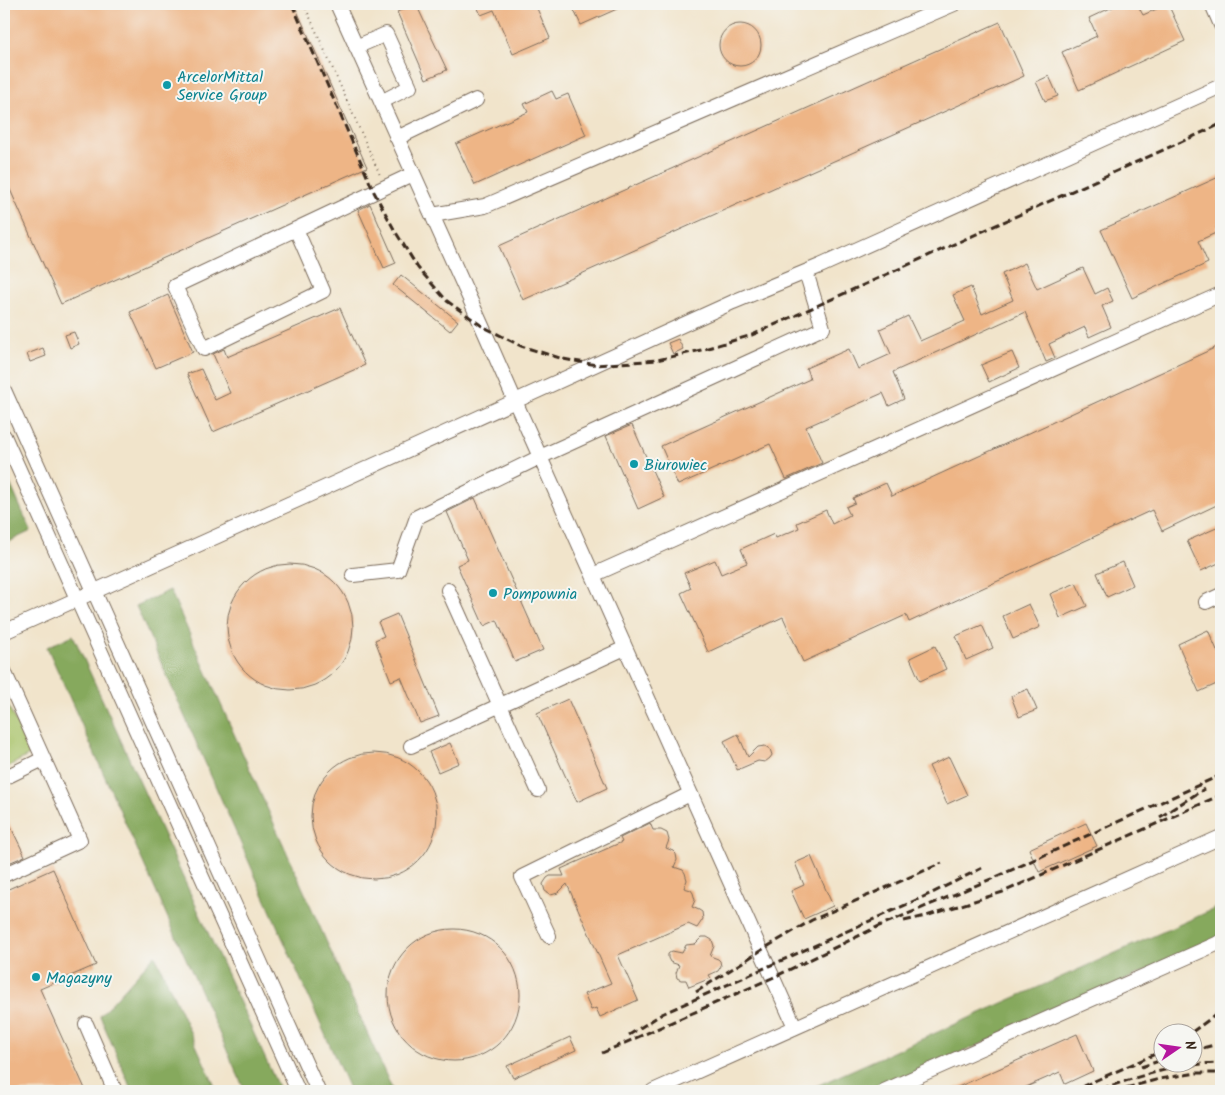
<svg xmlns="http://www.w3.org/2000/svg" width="1225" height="1095" viewBox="0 0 1225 1095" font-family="Kalam,sans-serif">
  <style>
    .green { fill: #a9c369; stroke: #727644 }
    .forest { fill: #86a95d; stroke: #606a3e }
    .building { fill: #eeb586 }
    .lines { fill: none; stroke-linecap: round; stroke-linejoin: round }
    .minor-casing { stroke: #7b6b5b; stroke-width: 16 }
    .path { stroke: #7b6b5b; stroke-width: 2; stroke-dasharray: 1 4; stroke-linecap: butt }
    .minor { stroke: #fff; stroke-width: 14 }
    .rail { stroke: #3b2a1e; stroke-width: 3; stroke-dasharray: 8 4; stroke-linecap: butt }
    .culture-dot { fill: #0f9aa8; stroke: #f6f6f2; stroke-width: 2 }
    .labels { text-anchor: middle; stroke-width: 4; stroke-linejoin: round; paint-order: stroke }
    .culture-label { font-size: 16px; fill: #0d838f; stroke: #f6f6f2; text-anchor: start }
  </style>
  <rect width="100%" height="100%" fill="#f6f6f2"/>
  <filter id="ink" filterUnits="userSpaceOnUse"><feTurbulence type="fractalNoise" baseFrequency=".02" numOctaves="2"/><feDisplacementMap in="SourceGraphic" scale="10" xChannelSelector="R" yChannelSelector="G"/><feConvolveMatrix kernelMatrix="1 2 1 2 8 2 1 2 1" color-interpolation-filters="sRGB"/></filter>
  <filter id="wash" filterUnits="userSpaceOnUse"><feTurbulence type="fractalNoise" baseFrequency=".0096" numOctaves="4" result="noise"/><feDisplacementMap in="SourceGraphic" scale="20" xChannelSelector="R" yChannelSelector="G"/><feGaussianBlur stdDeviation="1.12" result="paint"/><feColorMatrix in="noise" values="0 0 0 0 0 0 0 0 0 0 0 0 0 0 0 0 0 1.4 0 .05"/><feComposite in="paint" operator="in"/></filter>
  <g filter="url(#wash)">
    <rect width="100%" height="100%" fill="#f1e4cb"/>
    <!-- green -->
    <path class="green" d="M4 697 31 754 4 769V757L6 752 4 751Z"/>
    <!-- forest -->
    <path class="forest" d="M4 470 31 531 4 544Z
      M170 590 393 1091H350L136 606Z
      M73 635 280 1091H245L47 647Z
      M1221 906V937L876 1091H805Z
      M155 955 217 1091H132L100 1016Z"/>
    <g id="blocks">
      <!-- building -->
      <path class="building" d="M4 4H294L367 167 61 304 4 176Z
        M416 4 447 70 426 79 397 12Z
        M476 4H535L550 38 513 54 494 10 481 15Z
        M571 4H628L581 25Z
        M1119 4H1137L1143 15 1168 4 1185 41 1079 90 1062 52 1097 36 1089 18Z
        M1000 22 1024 76 523 300 499 246Z
        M719 45a21 21 0 1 1 42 0a21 21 0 1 1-42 0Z
        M1049 76 1058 96 1045 101 1036 82Z
        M552 91 556 99 568 94 586 135 475 185 456 144 528 112 524 104Z
        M1221 176V225L1216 227 1218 232 1198 241 1208 263 1132 298 1101 230Z
        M370 204 396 263 384 268 358 210Z
        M1025 263 1037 289 1083 268 1095 294 1107 288 1113 301 1102 306 1111 327 1089 337 1085 327 1049 344 1055 358 1046 362 1025 312 893 372 904 399 889 406 883 393 806 427 822 463 786 479 770 444 678 485 661 446 810 379 806 368 849 349 858 369 891 354 880 329 908 316 920 341 965 321 953 295 971 287 982 314 1013 300 1002 274Z
        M401 275 458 321 450 331 393 285Z
        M168 295 193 352 156 368 130 312Z
        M340 308 365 365 213 432 187 374 201 369 215 400 230 393 213 354 224 349 227 357Z
        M74 332 79 344 70 348 65 335Z
        M678 339 683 349 673 354 668 343Z
        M1221 345V503L1162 531 1152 510 909 622 906 615 803 662 783 617 708 652 681 593 691 588 684 573 715 560 721 574 747 563 741 549 774 534 776 538 799 528 797 523 826 510 832 524 850 515 846 507 855 503 853 498 886 483 892 496Z
        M43 348 46 356 30 362 27 354Z
        M1012 352 1019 368 989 382 981 365Z
        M632 425 664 497 638 509 606 436Z
        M475 498 543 650 515 662 497 620 484 626 457 565 468 560 447 512Z
        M1221 526V562L1201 571 1187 541Z
        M1123 562 1133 585 1107 597 1097 573Z
        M227 627a63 63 0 1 1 126 0a63 63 0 1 1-126 0Z
        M1076 583 1087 606 1060 618 1050 594Z
        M1029 604 1040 627 1013 639 1003 616Z
        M397 614 439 716 420 723 401 677 391 681 375 640 384 636 378 622Z
        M982 625 993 648 966 660 956 636Z
        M1208 630 1221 659V682L1199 692 1178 644Z
        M935 646 946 669 920 681 910 658Z
        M1028 689 1037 710 1019 717 1011 696Z
        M568 699 607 788 577 802 537 713Z
        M738 734 748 757 758 747 765 746 770 749 772 755 770 758 765 762 758 761 737 770V769L724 741Z
        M450 743 459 763 438 772 429 752Z
        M311 816a63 63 0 1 1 126 0a63 63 0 1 1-126 0Z
        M949 757 967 795 947 804 929 766Z
        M4 813 25 856 4 865Z
        M650 823 653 830H661L667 833 669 840 666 848 673 851 676 854 677 860 674 867 683 870 685 873 687 880 684 888 691 890 693 893 695 900 692 907 699 910 702 912 703 919 697 928 688 924 618 955 638 1000 600 1017 596 1008 591 1010 584 994 611 983 567 884 558 893 551 895 545 891 543 884 547 878 550 876H564L561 869 622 842 620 838Z
        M1086 823 1097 846 1039 872 1029 849Z
        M811 856 833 906 804 919 791 891 804 885 795 863Z
        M53 869 96 965 40 989 86 1091H4V891Z
        M388 995a66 66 0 1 1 132 0a66 66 0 1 1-132 0Z
        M702 937H707L712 940 714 946 710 956 718 959 720 961 721 966 718 971 709 975 711 978 689 987 686 980H681L677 978 676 973 679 965 670 962 668 958V954L672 951 682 953 686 945 695 944Z
        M1077 1034 1093 1071 1065 1084 1060 1072 1017 1091H949Z
        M570 1037 576 1050 513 1078 507 1066Z"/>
    </g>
  </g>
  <g filter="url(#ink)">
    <use href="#blocks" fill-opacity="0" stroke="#7b6b5b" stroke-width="1"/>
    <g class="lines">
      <!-- minor casing -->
      <g class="minor-casing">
        <path id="minor" d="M337 4 482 326 515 401 795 1027
          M1212 4 1221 25
          M356 47 386 34 410 87 381 102
          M397 138 476 100
          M432 215 485 206 954 4
          M296 229 323 291 204 349 175 286 413 174
          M4 390 318 1091
          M4 436 298 1091
          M353 575 398 570 417 517 540 457 823 328 806 272
          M593 575 1221 294
          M448 590 538 790
          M1206 602 1221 595
          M4 632 302 498 733 302 820 266 1221 86
          M4 671 80 840 4 875
          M411 746 625 648
          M4 778 43 759
          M549 936 522 877 690 794
          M86 1024 115 1091
          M653 1091 1221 837
          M884 1091 1221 942"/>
      </g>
      <!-- path -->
      <path class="path" d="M304 4 380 175"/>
      <!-- minor -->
      <use href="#minor" class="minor"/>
      <!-- rail -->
      <path class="rail" d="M292 4 374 192 395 231 418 268 447 301 482 326 521 346 563 359 597 365 657 360 701 350 752 335 1221 124
        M1160 817 1204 789
        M904 921 926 916 1003 892 1221 795
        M696 992 760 951 812 920 942 863
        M1192 1032 1221 1011
        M629 1035 662 1014 932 893 982 868
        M1192 1051 1221 1043
        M602 1053 772 978 879 926 996 877 1221 775
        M1141 1067 1162 1060
        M1126 1088 1159 1079 1197 1073H1221
        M1101 1089C1140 1076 1179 1063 1221 1063
        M1072 1091 1162 1051"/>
    </g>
  </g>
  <!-- markers -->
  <g class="culture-dot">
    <circle cx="167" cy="85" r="5"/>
    <circle cx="634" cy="464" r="5"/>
    <circle cx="493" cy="593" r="5"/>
    <circle cx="36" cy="977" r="5"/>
  </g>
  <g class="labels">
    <!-- culture labels -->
    <g class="culture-label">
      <text x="177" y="82">ArcelorMittal<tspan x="177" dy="18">Service Group</tspan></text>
      <text x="644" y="470">Biurowiec</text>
      <text x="503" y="599">Pompownia</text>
      <text x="46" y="983">Magazyny</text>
    </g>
  </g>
  <!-- margin -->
  <rect width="1225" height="1095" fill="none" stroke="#f6f6f2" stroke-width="20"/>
  <!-- north arrow -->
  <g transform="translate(1178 1048) rotate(77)"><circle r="24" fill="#f6f6f2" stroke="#aba49d"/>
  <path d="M0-4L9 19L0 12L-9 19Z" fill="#b5179e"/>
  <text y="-8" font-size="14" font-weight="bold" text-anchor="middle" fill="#3b2a1e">N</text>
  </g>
</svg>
